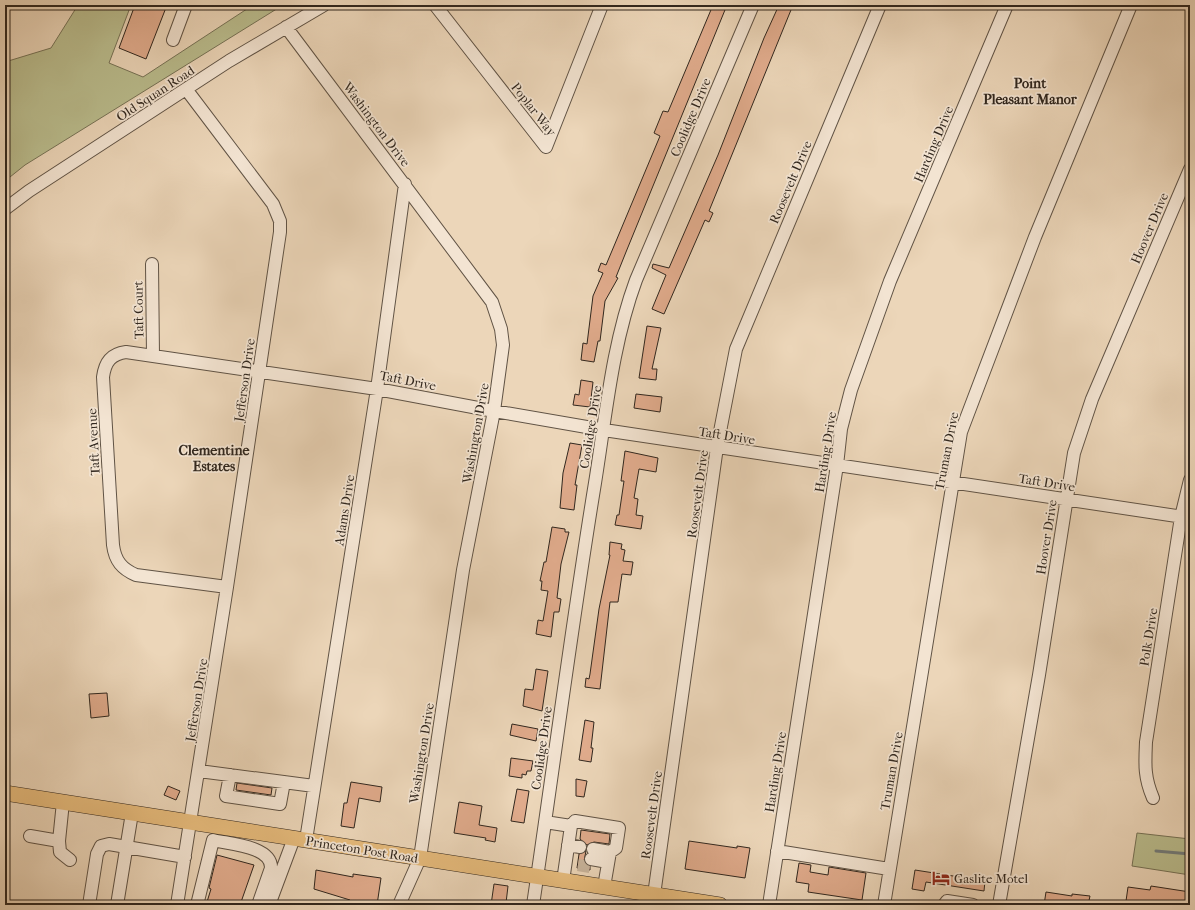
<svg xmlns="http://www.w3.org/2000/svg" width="1195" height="910" viewBox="0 0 1195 910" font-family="'IM FELL French Canon',serif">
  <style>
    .green { fill: #babd8e; stroke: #767256 }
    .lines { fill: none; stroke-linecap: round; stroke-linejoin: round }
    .stream { stroke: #737d7c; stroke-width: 3 }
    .building { fill: #e0ab8c; stroke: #31271e }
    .minor-tunnel { stroke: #c7b39a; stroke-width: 12; stroke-dasharray: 12 6; stroke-linecap: butt }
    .minor-casing { stroke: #605345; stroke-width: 14 }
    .major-casing { stroke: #31271e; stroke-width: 16 }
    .minor { stroke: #f3e4d2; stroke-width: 12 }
    .major { stroke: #e6bb7c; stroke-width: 15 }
    .labels { text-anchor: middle; stroke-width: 3.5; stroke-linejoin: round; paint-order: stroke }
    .street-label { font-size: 13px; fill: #31271e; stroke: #f3e4d2 }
    .poi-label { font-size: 13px; fill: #31271e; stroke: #f3e4d2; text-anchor: start }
    .neighbourhood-label { font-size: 14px; font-weight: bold; fill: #31271e; stroke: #f3e4d2 }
  </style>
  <rect width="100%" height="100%" fill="#ecd6b9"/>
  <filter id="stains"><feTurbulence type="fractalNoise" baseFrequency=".005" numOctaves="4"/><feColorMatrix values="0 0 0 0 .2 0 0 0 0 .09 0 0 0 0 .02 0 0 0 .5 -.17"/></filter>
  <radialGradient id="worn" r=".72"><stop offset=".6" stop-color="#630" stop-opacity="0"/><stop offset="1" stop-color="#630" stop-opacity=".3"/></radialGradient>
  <!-- green -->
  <path class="green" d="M78 5H131L109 63 143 77 253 5H283L25 165 5 181V62L51 48Z
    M1137 833 1190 839V875L1132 866Z"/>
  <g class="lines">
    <!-- stream -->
    <path class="stream" d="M1156 851 1190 854"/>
  </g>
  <!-- building -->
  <path class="building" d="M135 5H167L146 59 119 48Z
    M713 5H727L626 252 616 277 618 278 605 301 600 341H598L594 362 581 360 583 343 587 344 593 296 603 273 598 271 601 263 606 265 614 246 660 136 654 133 663 111 668 112Z
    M779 5H793L709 211 713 213 709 222 705 220 664 314 652 309 666 275 652 268 653 264 669 268 718 155 764 38Z
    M647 326 661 328 652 369H657L656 380 639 378Z
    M581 380 593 382 590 407 573 405 575 394 579 395Z
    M636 394 662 397 660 412 634 408Z
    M570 443 582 445 575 485H577L574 510 560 508 563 473Z
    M625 451 658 458 656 472 639 469 634 498 638 499 636 515 643 516 641 529 615 525 617 515H619L624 481H621Z
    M552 527 565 529V532H569L561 564 557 598 561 599 559 612H554L551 637 536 634 538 620 543 621 548 591 541 590 542 581H540L544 562H546Z
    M610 542 622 544 621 549 625 550 623 561 633 562 631 575 622 574 618 602H610L600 689 585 687 586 678 589 679 590 674 599 609 610 555H609Z
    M536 669 548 671 542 711 523 706 525 689 533 690Z
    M107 693 109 716 91 718 89 694Z
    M585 720 594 722 591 748H593L591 762 579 760Z
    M512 724 538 729 536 741 510 735Z
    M511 758 533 761 531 771H527L526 775 522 774V778L509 776Z
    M576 779 587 781 584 797 576 796Z
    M351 782 382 787 380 802 359 798 354 828 341 826 344 803H347Z
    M237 783 272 788 271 795 236 790Z
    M168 786 180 791 176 800 164 795Z
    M517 789 529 791 524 823 511 821Z
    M459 802 482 806 479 825 497 828 495 842 485 840 486 838 454 833Z
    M581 830 610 834 609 844 594 842 587 845 580 839Z
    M689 841 737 848V846L750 848 745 878 685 869Z
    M586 851 584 861 590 866V870L577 868 579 854Z
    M217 855 254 865 240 905H206L211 889 209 888Z
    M799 863 811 865 810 872 828 875 829 867 866 873 862 900 808 892 809 884 796 882Z
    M316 870 353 877V874L381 878 377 905H349L350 900 314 889Z
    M915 870 985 881 984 891 926 882 924 891 912 889Z
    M494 884 508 886 506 903 503 902V905H491Z
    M1151 886 1190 892V905H1148L1126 901 1128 887 1150 890Z
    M1046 892 1072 896V894L1090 896 1088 905H1044Z"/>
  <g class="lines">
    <!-- minor-tunnel -->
    <path class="minor-tunnel" d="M578 865 590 867"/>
    <!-- minor casing -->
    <g class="minor-casing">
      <path id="minor" d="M435 5 546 147 602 5
        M286 27 492 302 501 329 503 345 494 411 463 570 420 858 399 905
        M173 40 186 5
        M5 209 29 191 229 61 324 5
        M152 264 153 356
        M227 587 136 575C122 569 115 561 113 545L103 377C105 362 111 354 126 352L377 389 494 411 604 430 1190 518
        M199 771 314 786
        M230 775 226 796 280 804 284 782
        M1153 798C1144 777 1145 764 1146 742L1181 517 1190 480
        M545 822 571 826 563 881
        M571 826 575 821 619 828 616 848 610 852 593 849
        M30 836 59 841 63 802
        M306 840 377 389 405 184
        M59 841 60 852 70 860
        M568 845 580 847
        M777 851 889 869
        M591 859 608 862
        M604 887 610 852
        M654 895 717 447 736 349 880 5
        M89 905 97 854 101 846 109 844 185 857
        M117 905 132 813
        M177 905 227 587 280 232V221L273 204 186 89
        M197 905 213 840C229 844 272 846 271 868L258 905
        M269 905 294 838
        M533 905C554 764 572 623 595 483 606 415 612 345 636 280L753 5
        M769 905 837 465 841 429 851 390 890 281 1007 5
        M884 905 961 432 1035 237 1131 5
        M944 905 947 901 973 905
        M999 905 1039 675 1074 453 1092 399 1190 169"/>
    </g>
    <!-- major casing -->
    <g class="major-casing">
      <path id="major" d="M5 793 720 905"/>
    </g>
    <!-- minor -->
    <use href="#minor" class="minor"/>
    <!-- major -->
    <use href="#major" class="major"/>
  </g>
  <!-- icons -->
  <defs>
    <g id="hotel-bare" transform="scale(1.38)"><path d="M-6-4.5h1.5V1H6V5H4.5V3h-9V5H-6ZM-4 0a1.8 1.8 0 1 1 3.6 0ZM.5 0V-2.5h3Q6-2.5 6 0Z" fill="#8f2418" stroke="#f3e4d2" stroke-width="2.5" paint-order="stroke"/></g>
  </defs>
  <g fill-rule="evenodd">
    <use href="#hotel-bare" x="941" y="878"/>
  </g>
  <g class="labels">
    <!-- street labels -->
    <g class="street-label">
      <text transform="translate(155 93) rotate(-33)" y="5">Old Squan Road</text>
      <text transform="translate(534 109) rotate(52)" y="5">Poplar Way</text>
      <text transform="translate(690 117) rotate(-67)" y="5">Coolidge Drive</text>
      <text transform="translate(377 124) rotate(53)" y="5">Washington Drive</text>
      <text transform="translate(933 144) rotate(-67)" y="5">Harding Drive</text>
      <text transform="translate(790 182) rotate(-67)" y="5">Roosevelt Drive</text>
      <text transform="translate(1149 228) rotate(-67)" y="5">Hoover Drive</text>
      <text transform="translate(138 310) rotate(-91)" y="5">Taft Court</text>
      <text transform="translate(244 380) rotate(-82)" y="5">Jefferson Drive</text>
      <text transform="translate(408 380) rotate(11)" y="5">Taft Drive</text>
      <text transform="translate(590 427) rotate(-81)" y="5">Coolidge Drive</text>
      <text transform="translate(475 433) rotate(-80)" y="5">Washington Drive</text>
      <text transform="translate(727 435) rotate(9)" y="5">Taft Drive</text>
      <text transform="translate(93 442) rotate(-93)" y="5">Taft Avenue</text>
      <text transform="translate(946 451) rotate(-79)" y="5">Truman Drive</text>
      <text transform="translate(825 452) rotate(-81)" y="5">Harding Drive</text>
      <text transform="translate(1047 482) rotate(9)" y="5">Taft Drive</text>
      <text transform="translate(697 494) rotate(-82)" y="5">Roosevelt Drive</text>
      <text transform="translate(344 510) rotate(-81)" y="5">Adams Drive</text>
      <text transform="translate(1046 537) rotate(-81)" y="5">Hoover Drive</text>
      <text transform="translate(1148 637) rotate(-81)" y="5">Polk Drive</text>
      <text transform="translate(196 700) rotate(-81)" y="5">Jefferson Drive</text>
      <text transform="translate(541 748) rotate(-82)" y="5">Coolidge Drive</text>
      <text transform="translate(421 753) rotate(-81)" y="5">Washington Drive</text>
      <text transform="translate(891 771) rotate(-80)" y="5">Truman Drive</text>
      <text transform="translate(775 772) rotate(-81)" y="5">Harding Drive</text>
      <text transform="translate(651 815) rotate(-82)" y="5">Roosevelt Drive</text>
      <text transform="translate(362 849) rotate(9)" y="5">Princeton Post Road</text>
    </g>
    <!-- poi labels -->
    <g class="poi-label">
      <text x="954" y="883">Gaslite Motel</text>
    </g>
    <!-- neighbourhood labels -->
    <g class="neighbourhood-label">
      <text x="1030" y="88">Point<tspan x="1030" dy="16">Pleasant Manor</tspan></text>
      <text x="214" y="455">Clementine<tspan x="214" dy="16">Estates</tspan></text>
    </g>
  </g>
  <!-- margin -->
  <rect width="1195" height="910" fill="none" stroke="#ecd6b9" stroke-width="20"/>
  <rect x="6" y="6" width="1183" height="898" fill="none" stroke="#31271e" stroke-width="2"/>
  <rect x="10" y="10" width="1175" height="890" fill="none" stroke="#31271e"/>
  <rect width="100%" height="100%" filter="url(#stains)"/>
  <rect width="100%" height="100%" fill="url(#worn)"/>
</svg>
